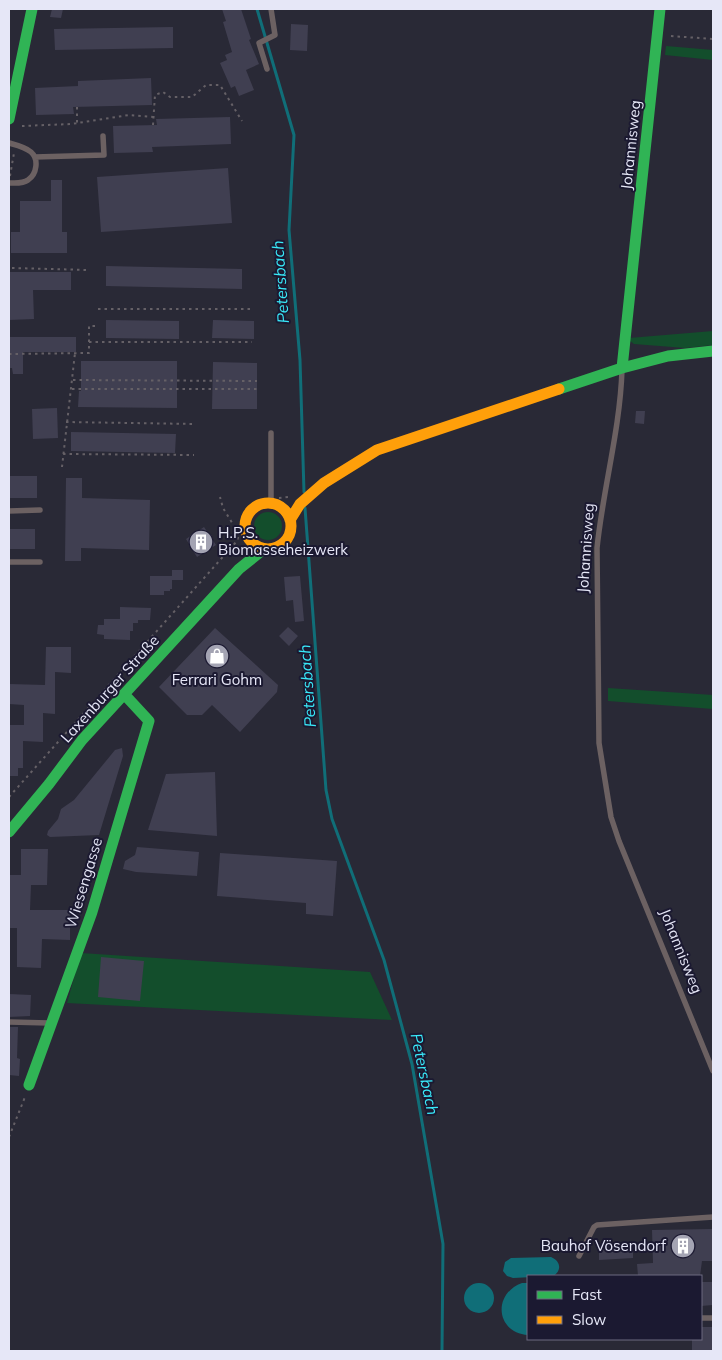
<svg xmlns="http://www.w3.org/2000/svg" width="722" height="1360" viewBox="0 0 722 1360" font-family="Mulish,sans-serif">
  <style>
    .green { fill: #134e2c }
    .water { fill: #106e78 }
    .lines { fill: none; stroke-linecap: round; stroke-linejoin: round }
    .stream { stroke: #106e78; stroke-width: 3 }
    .building { fill: #403f51 }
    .path { stroke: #656066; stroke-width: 2; stroke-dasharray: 2.5 4; stroke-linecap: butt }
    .lane { stroke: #6c6162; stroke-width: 5.5 }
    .fast { stroke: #30b455; stroke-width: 11 }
    .slow { stroke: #ff9f0a; stroke-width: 11 }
    .labels { text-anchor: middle; stroke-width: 4; stroke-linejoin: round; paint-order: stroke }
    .street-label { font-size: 15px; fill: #e6e7f7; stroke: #1b1931 }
    .poi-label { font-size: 15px; fill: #e6e7f7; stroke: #1b1931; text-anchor: start }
    .water-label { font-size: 16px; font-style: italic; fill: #39eafa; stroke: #1b1931 }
  </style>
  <rect width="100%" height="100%" fill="#292936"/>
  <!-- green -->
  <path class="green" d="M666 46 713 50V60L665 55Z
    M713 331V345L685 348 634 344 630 341 629 338Z
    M254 526a14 14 0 1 1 28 0a14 14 0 1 1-28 0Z
    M608 688 713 695V709L608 701Z
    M81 953 370 972 392 1020 67 1003Z"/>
  <!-- water -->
  <path class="water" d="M551 1257C561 1261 562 1271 553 1276L513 1278 507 1276 503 1271 505 1262 511 1258Z
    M464 1298a15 15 0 1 1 30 0a15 15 0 1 1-30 0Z
    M522 1283H528V1335C496 1333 492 1294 522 1283Z"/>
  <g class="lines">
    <!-- stream -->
    <path class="stream" d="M257 9 294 135 289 230 300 360 304 492
      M305 508 326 790 332 819 384 960 412 1064 443 1244 442 1351"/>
  </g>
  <!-- building -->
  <path class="building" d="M52 9H63L61 18 50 17Z
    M222 9H241L251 39 249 40 259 64 246 70 254 90 239 96 235 86 231 88 220 63 227 60 225 55 232 52 223 22 226 21Z
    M291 24 308 25 307 51 290 50Z
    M173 27V48L55 50 54 29Z
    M151 78 152 105 73 107 74 114 36 115 35 88 78 86V81Z
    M230 117 231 144 152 147 153 152 114 153 113 126 157 125 156 119Z
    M228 168 232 223 101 232 97 177Z
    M51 180H62V232H67V253H11V232H20V201H51Z
    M106 266 242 269V289L106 286Z
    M9 272H71V290H33L34 319 9 320Z
    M106 320 179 321V339L106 338Z
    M213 320 254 321V339L212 338Z
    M9 337H76V352H23V374H13L12 368H9Z
    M81 361H177V408L78 407 79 391H81Z
    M213 362 257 363V409H212Z
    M57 408 58 438 33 439 32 409Z
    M636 411H645L644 424 635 423Z
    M71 432 176 434 175 453 71 451Z
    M9 476H37V498H9Z
    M66 478H82V498L150 500 149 550 81 548V561H65Z
    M204 527 216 545 197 557 186 539Z
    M9 529H35V549H9Z
    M172 570H183V580H172V589H170V591H164V595H150V576H172Z
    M300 576 304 621 295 622 293 600 286 601 284 577Z
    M120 607 151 608 150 620H138V623H133V631H130V640L104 639V635L97 634 98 625H104V619H120Z
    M288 627 298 636 289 646 279 636Z
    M215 628 278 685 277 692 240 732 212 705 202 715H187L159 687Z
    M46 647H71V673L55 672V714L43 713V742L23 741V768H18V776H9V725H24V705L9 704V684L45 685Z
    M122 748 123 756 99 835 50 837 47 835 48 831 58 819 61 809 74 800 115 750Z
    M215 772 217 836 148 830 166 774Z
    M137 847 199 852 197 876 136 872 123 869 125 861 135 855Z
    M21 849H48L47 885H31L30 910H70V940L42 939 41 968 17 967V928H9V875H21Z
    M220 853 337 861 333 916 306 914V903L217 896Z
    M101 957 144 961 140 1001 98 997Z
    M9 994 31 995 30 1016 9 1017Z
    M9 1027H18L17 1058 20 1059 19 1076 9 1075Z
    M713 1229V1261H702L700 1276H638L637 1264 653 1263 652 1230Z
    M633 1246V1258L599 1260V1248Z
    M701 1282H713V1305L701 1306Z
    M701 1327H713V1351H692V1339H701Z"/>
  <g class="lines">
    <!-- path -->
    <path class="path" d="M671 36 713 39
      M77 107V123
      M153 125 155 95 163 92 170 97H192L206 85H220L242 121
      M22 126 71 124 129 115 153 117
      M10 176 14 153
      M12 268 88 270
      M98 309H253
      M89 342H252
      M9 354 89 353V326H98
      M73 380 257 381
      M72 389H258
      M66 422 195 424
      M63 454 194 455
      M62 467 75 353
      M279 498 289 497
      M9 797 237 541 239 534 223 508 220 497
      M9 1137 25 1097"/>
    <!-- lane -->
    <path class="lane" d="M267 69 259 43 275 35 271 9
      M9 143C16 145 25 147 31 152 39 159 37 174 28 180 23 184 15 183 9 183
      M35 157 104 155 103 136
      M622 370C620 430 603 489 597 548L599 743 611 817 619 841 713 1071
      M271 433V503
      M9 511 40 510
      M9 562H40
      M9 1022 49 1023
      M579 1256 594 1227 597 1225 713 1217
      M701 1318H713"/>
    <!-- fast -->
    <path class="fast" d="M9 119 32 9
      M622 368 660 9
      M559 389 622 368 668 356 713 351
      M9 832 49 784 82 740 239 569 264 549
      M29 1085 92 912 149 721 124 694"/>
    <!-- slow -->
    <path class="slow" d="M245 526a23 23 0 1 1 46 0a23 23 0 1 1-46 0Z
      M290 520 300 504 324 483 377 450 559 389"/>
  </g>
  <!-- icons -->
  <defs>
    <g id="building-disc" transform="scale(1.25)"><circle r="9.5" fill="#a4a4b3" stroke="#1b1931"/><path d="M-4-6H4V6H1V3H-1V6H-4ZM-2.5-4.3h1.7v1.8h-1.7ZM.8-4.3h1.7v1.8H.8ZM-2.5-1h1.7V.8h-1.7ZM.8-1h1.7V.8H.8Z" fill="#fff"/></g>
    <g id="shop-disc" transform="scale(1.25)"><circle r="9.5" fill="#a4a4b3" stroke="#1b1931"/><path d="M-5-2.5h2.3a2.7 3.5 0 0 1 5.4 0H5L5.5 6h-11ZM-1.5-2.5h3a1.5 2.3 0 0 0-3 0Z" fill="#fff"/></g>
  </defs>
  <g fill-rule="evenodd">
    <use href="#building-disc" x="201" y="542"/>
    <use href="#shop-disc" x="217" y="656"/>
    <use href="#building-disc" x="683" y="1246"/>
  </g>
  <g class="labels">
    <!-- street labels -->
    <g class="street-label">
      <text transform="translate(631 145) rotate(-84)" y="5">Johannisweg</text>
      <text transform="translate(586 548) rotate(-86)" y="5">Johannisweg</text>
      <text transform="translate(110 689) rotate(-48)" y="5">Laxenburger Straße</text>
      <text transform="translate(84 883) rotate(-73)" y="5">Wiesengasse</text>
      <text transform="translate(681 951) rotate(68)" y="5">Johannisweg</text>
    </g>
    <!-- poi labels -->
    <g class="poi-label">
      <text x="218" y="538">H.P.S.<tspan x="218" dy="17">Biomasseheizwerk</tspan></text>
      <text x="217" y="685" text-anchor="middle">Ferrari Gohm</text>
      <text x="666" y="1251" text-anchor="end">Bauhof Vösendorf</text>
    </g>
    <!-- water labels -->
    <g class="water-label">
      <text transform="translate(280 282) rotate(-94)" y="6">Petersbach</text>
      <text transform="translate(307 686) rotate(-94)" y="6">Petersbach</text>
      <text transform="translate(425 1074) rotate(78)" y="6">Petersbach</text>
    </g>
  </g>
  <!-- border -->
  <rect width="722" height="1360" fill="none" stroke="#e6e7f7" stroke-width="20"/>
  <!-- legend -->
  <rect x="527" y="1275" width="175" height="65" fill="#1b1931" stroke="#6c6b80"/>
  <rect x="537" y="1291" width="25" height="8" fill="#30b455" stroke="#6c6b80"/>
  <text x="572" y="1300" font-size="15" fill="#e6e7f7">Fast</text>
  <rect x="537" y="1316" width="25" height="8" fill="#ff9f0a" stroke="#6c6b80"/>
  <text x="572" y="1325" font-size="15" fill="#e6e7f7">Slow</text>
</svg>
